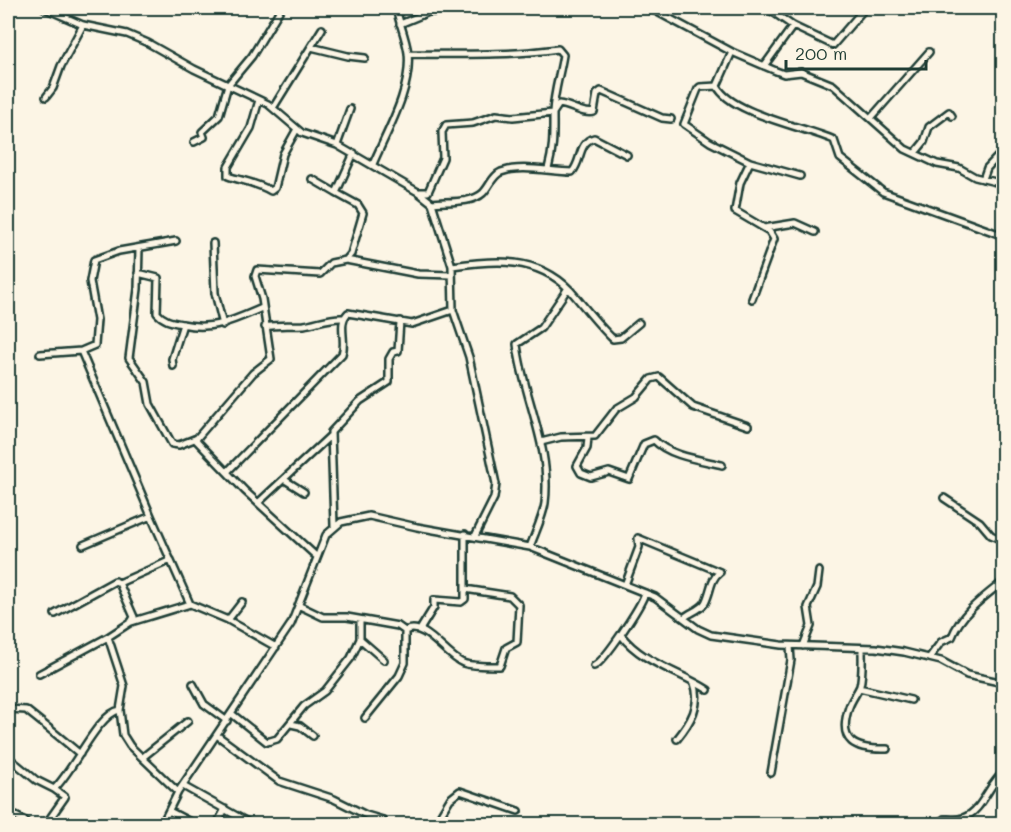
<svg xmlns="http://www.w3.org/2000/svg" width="1011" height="832" viewBox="0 0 1011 832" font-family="Mali,sans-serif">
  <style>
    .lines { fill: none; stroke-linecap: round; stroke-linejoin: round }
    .minor-casing { stroke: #1f3d34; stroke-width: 10 }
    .minor { stroke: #fcf5e5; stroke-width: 5 }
  </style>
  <rect width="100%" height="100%" fill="#fcf5e5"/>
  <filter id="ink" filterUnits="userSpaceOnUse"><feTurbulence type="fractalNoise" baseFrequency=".0167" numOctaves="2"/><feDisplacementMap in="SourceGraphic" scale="12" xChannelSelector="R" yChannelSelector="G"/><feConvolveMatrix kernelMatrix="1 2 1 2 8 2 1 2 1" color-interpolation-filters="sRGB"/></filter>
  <g filter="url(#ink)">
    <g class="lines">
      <!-- minor casing -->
      <g class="minor-casing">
        <path id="minor" d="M8 8H12
          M44 8 83 25 127 34 148 43 194 69 268 104 302 133 337 145 418 192 432 203 452 266 453 310 412 324 348 313C337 324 347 340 342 354L228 471
          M650 8 732 52 776 71 784 74 801 72 833 85 905 149 937 164 959 168 975 177 1004 184
          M767 8 793 26 833 45 865 8
          M400 24 429 12 472 11 483 8
          M311 47 348 56 365 58
          M732 52 717 86 700 87 698 89 684 124 710 142 750 162 740 183 735 211 769 231 774 239 752 299
          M408 54C458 54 507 56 558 49L563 55C560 74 554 92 553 112 553 134 554 147 548 169
          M764 66 793 26
          M8 75V76
          M717 86C731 114 806 127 834 140L840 158 883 192 1004 236
          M46 97 53 88 61 66 83 25
          M259 100 251 128 228 167V176C242 181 258 183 271 191L275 188 283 154 297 129
          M273 108 322 29
          M871 118 929 52
          M194 142 204 137 202 132 219 116 228 85 252 56 281 8
          M337 145 350 109
          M915 153 924 142 929 127 949 112 952 116
          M750 162 800 176
          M373 164C387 131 412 90 408 53 406 38 399 22 396 8
          M312 179 336 193 354 153
          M983 179 987 168 1004 150
          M420 192H428L443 158 442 132 446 125 473 123 496 115 513 117 553 113 559 104C571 105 583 115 594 112L597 94 601 91 662 118 671 119
          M432 203C447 201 471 204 483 193 490 186 492 176 501 172 522 164 550 172 572 172 582 161 578 142 594 138L627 155
          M764 228 795 223 815 232
          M213 243 215 293 223 325
          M139 248 138 289 129 358 146 382 150 404 172 444 179 445 197 438 253 373 271 359 262 299 255 276 257 270 320 274 331 263 346 260 351 254 363 213 358 205 336 193
          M346 260 418 274 452 275
          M452 266C494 260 537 256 570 290 584 306 597 324 613 339L621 338 639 323
          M138 273 158 278 157 313C164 321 172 322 182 324 213 331 234 320 262 308
          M453 310 469 357 496 484 494 498 475 536
          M265 327C279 324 291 326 304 325 317 323 330 317 343 318
          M40 354 81 351
          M173 366 172 359 183 324
          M588 437 587 448 577 466 581 473 591 477 609 472 629 479 644 444 654 440C669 456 701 460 722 465
          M195 439 245 491 316 556
          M541 442 561 437 595 436 616 409 636 397 651 379 659 377 693 407 748 426
          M285 480 304 492
          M944 498 980 522 991 535 1004 541
          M258 503 330 436
          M151 516 81 351 95 345 97 320 90 281 94 260 119 251 176 241
          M334 526 331 432 360 401 389 382V359L393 352 398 351 400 321
          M83 545 151 516 190 604 228 620 276 647
          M530 547C535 533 543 517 545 503 552 448 523 397 517 344L541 328 568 288
          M119 583 134 617 131 622 108 637 124 686 120 710 123 735 130 746 178 792
          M625 585 639 547 638 538 720 572C710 579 711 592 705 603 700 610 691 612 685 617
          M300 606 323 617H347L398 626 405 631V663L399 676 365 718
          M55 614 115 581 119 583 171 560
          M228 620 242 602
          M131 622 190 604
          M405 631C425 620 445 656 463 663 470 666 491 666 500 666L506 648 517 642 519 605 510 596 465 589
          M422 631 421 628 434 607V600L461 602 465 599V534
          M621 635C641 662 680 672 708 690
          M360 639 384 660
          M803 646 811 626 808 607 817 587 819 571
          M862 648C862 660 863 673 860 686 857 693 852 699 849 707 837 742 855 750 887 749
          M929 658 941 642 952 637C961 613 984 597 1004 581
          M594 666C605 661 641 606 645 593
          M39 674 108 637
          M193 684 204 704 227 721
          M859 688 911 700
          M8 709 26 710C45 725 62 739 80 754
          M232 714 267 742 277 739 304 706 325 691 351 658 360 639V620
          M291 724 300 726 313 736
          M218 736 279 781 334 799 366 815 383 820
          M677 739C690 723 702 704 694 683
          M8 757 36 780 54 789
          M143 757 188 721
          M771 773 791 660 790 646
          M183 786 251 824
          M169 811 194 824
          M8 812 25 821
          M944 819C949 819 958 820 963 818 983 811 988 784 1004 772
          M46 824 65 797 54 789C73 772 98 713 120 710
          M162 824 178 792 291 624 326 535 341 522 369 516 417 527 530 547 655 597 698 629 711 635 781 645 876 648 904 652 941 661 967 675 1004 683
          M217 824 225 809
          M435 824 450 799 460 791 518 811"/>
      </g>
      <!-- minor -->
      <use href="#minor" class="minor"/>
    </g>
  </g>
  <!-- margin -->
  <rect width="1011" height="832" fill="none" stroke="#fcf5e5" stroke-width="30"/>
  <rect x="15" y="15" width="981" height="802" fill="none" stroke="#1f3d34" stroke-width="2" filter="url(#ink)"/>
  <!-- scale -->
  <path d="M786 60v9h140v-9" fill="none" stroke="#1f3d34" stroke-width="3"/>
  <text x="795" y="60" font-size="18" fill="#1f3d34" stroke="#fcf5e5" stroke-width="4.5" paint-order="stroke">200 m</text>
</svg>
